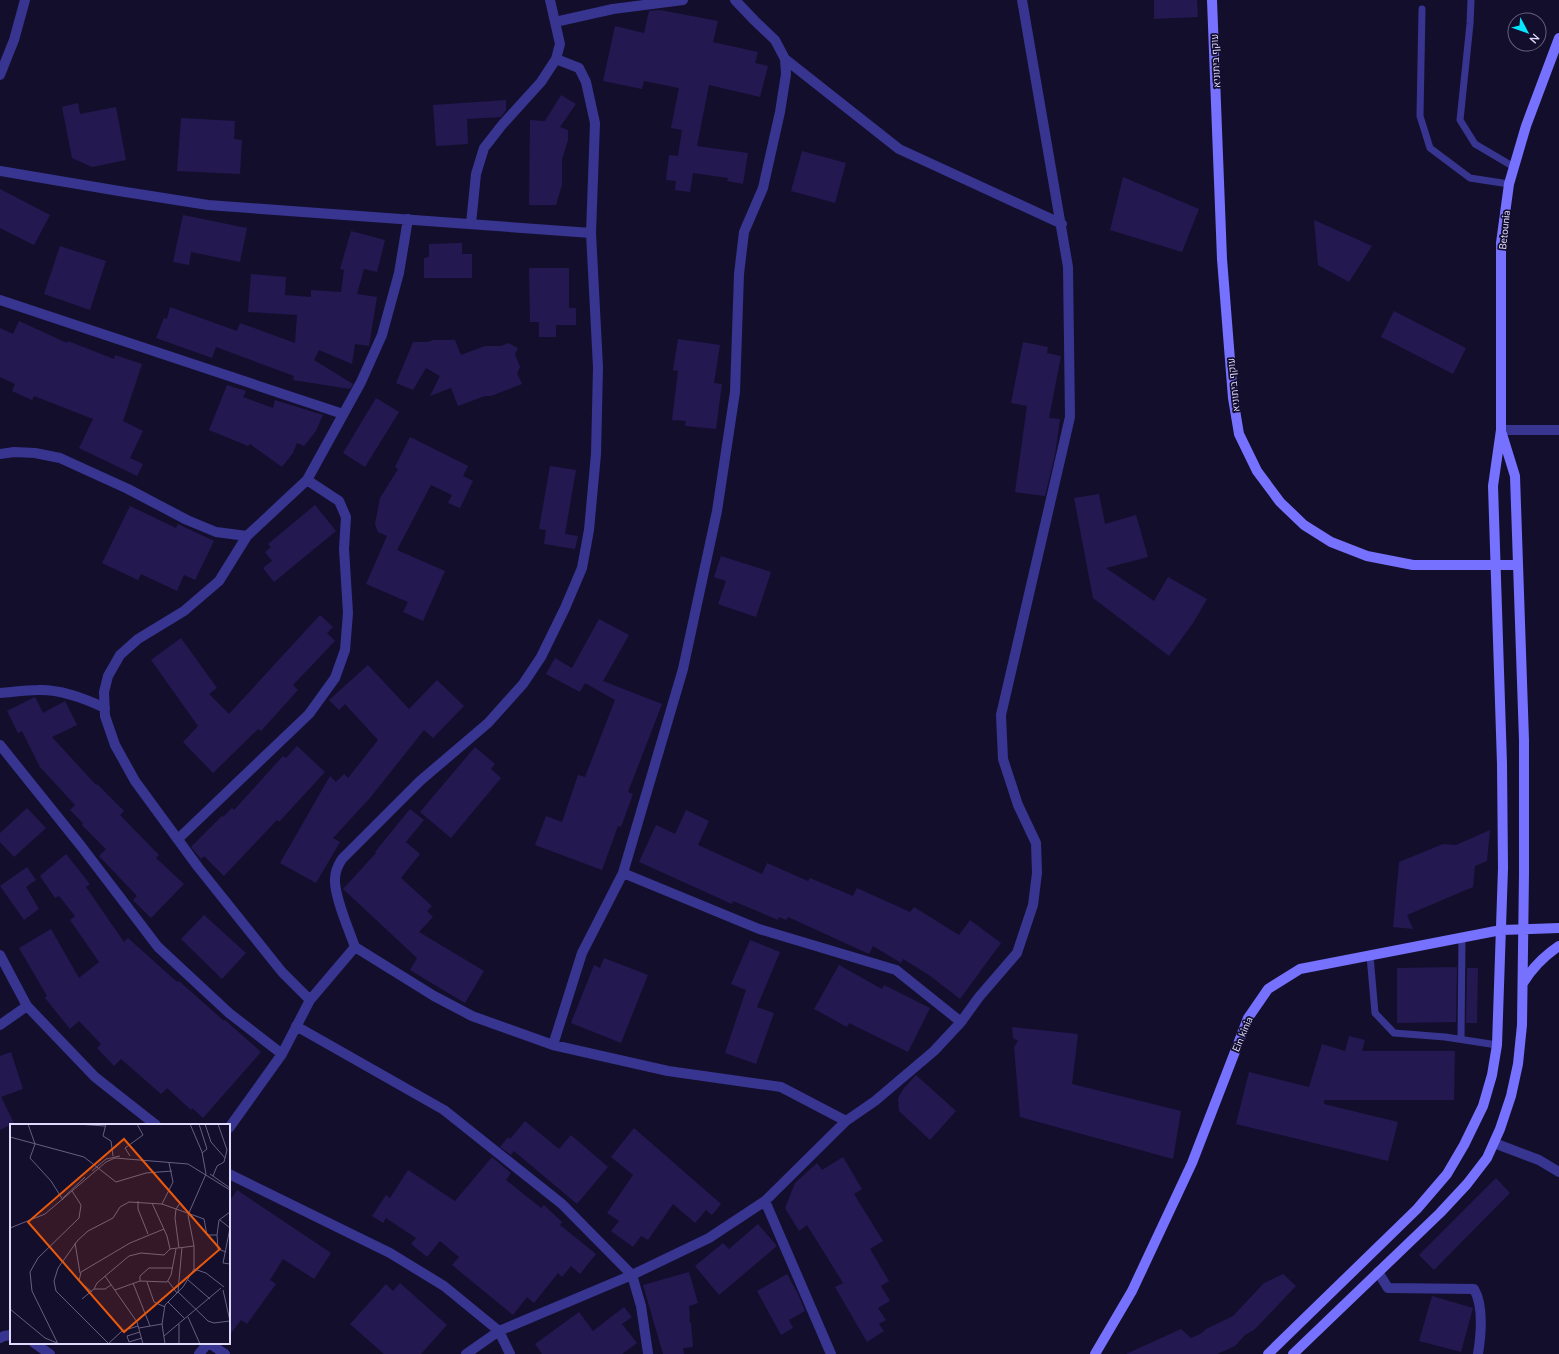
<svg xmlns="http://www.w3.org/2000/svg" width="1559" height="1354" viewBox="0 0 1559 1354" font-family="Lato,Heebo,sans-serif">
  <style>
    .building { fill: #241850 }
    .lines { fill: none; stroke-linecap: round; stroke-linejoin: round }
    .lane { stroke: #383591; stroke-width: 7 }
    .street { stroke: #383591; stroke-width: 10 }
    .secondary { stroke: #7672ff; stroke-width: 10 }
    .labels { text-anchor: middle; stroke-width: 3.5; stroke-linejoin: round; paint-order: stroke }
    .street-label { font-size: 10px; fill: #dfdbff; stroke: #140e2d }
    .inset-road { fill: none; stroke: #656081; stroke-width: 1 }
    .view { fill: #e8590c; fill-opacity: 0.15; stroke: #e8590c; stroke-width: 2 }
    .inset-edge { fill: none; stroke: #dfdbff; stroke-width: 2 }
  </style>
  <rect width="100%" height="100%" fill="#140e2d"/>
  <!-- building -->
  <path class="building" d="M1154 0H1197L1198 17 1154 19Z
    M660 10 718 21 713 42 758 52 755 63 768 66 760 97 709 85 697 146 748 153 743 184 727 181 728 178 693 173 690 192 675 190 676 181 666 180 669 155 678 156 682 130 671 128 679 88 644 81 642 89 603 81 615 26 644 33 649 11Z
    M561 95 576 104 560 127 568 130V140L562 160V185L556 205H529L530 120 545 121Z
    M506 100V110L501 117 467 119 468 144 436 146 433 105Z
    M78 103 80 114 116 107 126 160 92 167 72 158 62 107Z
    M181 118 235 121 234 139 242 140 240 174 177 171Z
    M802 151 846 163 835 203 791 191Z
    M1123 177 1199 209 1182 252 1110 230Z
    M0 189 50 215 34 245 0 228Z
    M183 215 247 228 240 262 191 252 189 265 173 262Z
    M1314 220 1372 246 1349 282 1318 265Z
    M351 231 385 240 377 272 364 269 357 294 377 297 369 346 355 344 352 364 319 350 314 360 353 384 350 389 293 380 294 376 216 347 212 358 156 338 164 318 167 319 170 307 237 331 240 323 295 343 297 315 248 312 251 274 286 277 285 295 311 297V290L341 292 344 270 340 269Z
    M462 243V254H472V278H424V258L429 257V244Z
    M60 246 106 261 90 310 44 294Z
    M529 268H569V308H576V325H556V337H539V322H530Z
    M1394 311 1466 348 1453 374 1381 337Z
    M19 321 67 343 68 341 114 359 115 355 142 364 123 421 143 431 130 458 143 464 137 476 79 448 93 419 34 396 32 400 12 391 15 384 0 377V328L13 334Z
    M678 339 720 345 714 383 722 384 716 429 685 426 686 421 672 420 678 371 673 370Z
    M433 340H455L461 355 485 346H501L508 343 518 348 515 354 520 367 517 373 522 384 491 396H485L458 406 451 388 430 396 440 376 426 368 413 390 396 383 413 342H428Z
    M1023 342 1048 347 1047 353 1061 356 1049 418 1060 419 1055 455 1045 496 1015 492 1027 406 1011 403Z
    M227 385 246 391 243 397 273 408 275 400 323 415 316 431 304 446 297 443 293 453 282 467 250 444 248 446 209 430Z
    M376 398 399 412 365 467 343 453Z
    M410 437 468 466 463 476 473 481 460 508 448 503 452 495 431 485 397 550 445 571 423 621 403 612 408 602 366 584 387 536 378 532 375 524 380 498 398 469 395 467Z
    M550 466 576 470 565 534 578 536 575 549 544 544 546 530 539 529Z
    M1099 494 1105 524 1136 515 1148 557 1106 568 1154 601 1168 577 1207 599 1193 623 1169 656 1093 598 1074 498Z
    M315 505 336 531 274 582 263 568 272 561 265 552 271 547 268 544Z
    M130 506 176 528 178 524 214 541 195 580 184 575 177 591 141 574 138 580 102 563Z
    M721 556 771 572 756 617 718 604 726 581 714 577Z
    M320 615 333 627 327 633 335 641 293 685 298 690 261 731 258 729 213 773 183 742 198 726 151 660 181 638 217 688 209 694 229 714Z
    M599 619 629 635 603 681 662 704 628 792 633 794 621 827 618 826 602 870 535 845 546 816 562 822 578 775 585 777 615 700 585 683 580 692 546 674 555 658 572 668Z
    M368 665 409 709 437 680 464 706 433 738 424 730 370 798 333 838 340 842 316 883 280 863 330 776 336 782 344 774 348 778 378 740 345 704 339 710 329 700Z
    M35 697 43 713 65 701 77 725 52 737 96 785 97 784 124 811 120 815 159 855 156 858 184 884 151 918 133 900 137 896 99 856 106 849 82 825 83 823 70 810 75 805 40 767 22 731 18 733 7 711Z
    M297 746 325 772 279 822 277 820 224 876 204 856 201 859 191 847 222 816 223 817 232 808 234 810 283 756 286 758Z
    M475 747 495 764 491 769 501 778 451 838 420 812Z
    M27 808 46 828 14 857 0 842V833Z
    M410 809 424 820 406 842 420 854 401 878 432 906 427 911 433 917 419 932 484 971 465 1003 410 970 417 958 343 889 376 853 375 852Z
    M686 810 709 821 698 845 762 874 767 863 808 881 810 878 853 896 857 888 910 912 914 907 959 935 970 920 1001 943 960 999 929 975 903 959 901 963 873 946 869 954 788 917 786 920 779 917 778 920 733 901 732 904 639 862 656 825 675 834Z
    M1490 830 1487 861 1475 866 1473 887 1407 915 1413 929 1393 927 1399 862 1443 844 1456 845Z
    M66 854 90 884 86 887 124 942 128 938 177 982 179 981 224 1021 225 1020 261 1052 203 1118 192 1108 191 1110 167 1088 161 1094 121 1059 114 1066 97 1048 101 1044 79 1021 70 1029 45 998 47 996 19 948 51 929 79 978 99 962 70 920 75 916 59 896 55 898 40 876Z
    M27 867 36 880 26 887 39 909 24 920 0 886Z
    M204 915 246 953 222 979 181 939Z
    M750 940 780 952 757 1007 774 1013 756 1064 725 1053 746 990 731 984Z
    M604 958 648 975 621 1043 571 1023 594 965 600 968Z
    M839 965 882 989 884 985 930 1008 908 1052 849 1023 847 1027 814 1009Z
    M1457 967 1456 1022 1397 1023V968Z
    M1467 968H1478L1477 1023H1466Z
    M1012 1027 1078 1034 1072 1084 1181 1111 1173 1159 1020 1117 1014 1047 1018 1041 1013 1038Z
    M1349 1036 1365 1040 1362 1051H1455L1454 1100H1324V1104L1398 1122 1388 1161 1236 1124 1249 1072 1309 1087 1322 1044 1345 1051Z
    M11 1052 23 1089 1 1097 14 1123 0 1130V1056Z
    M916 1075 956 1111 930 1140 899 1111 898 1098 904 1088Z
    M525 1121 559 1149 571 1135 608 1167 577 1204 514 1151 511 1155 500 1147 508 1137 510 1139Z
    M634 1128 721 1204 712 1215 706 1210 695 1223 673 1204 648 1240 641 1236 633 1247 611 1231 619 1221 607 1213 633 1175 611 1157Z
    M492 1157 511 1173 506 1180 541 1208 544 1205 562 1222 560 1225 596 1254 580 1274 571 1266 562 1277 558 1273 534 1303 527 1297 513 1315 452 1265 459 1257 440 1241 427 1257 411 1244 416 1238 386 1218 383 1223 372 1216 386 1195 390 1198 408 1170 455 1201Z
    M843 1157 862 1189 854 1194 883 1241 870 1249 889 1281 881 1286 890 1301 878 1308 886 1320 879 1324 884 1331 867 1342 835 1287 843 1283 807 1225 799 1231 785 1208 795 1183 817 1163 822 1170Z
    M1496 1178 1510 1193 1434 1270 1419 1255Z
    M237 1190 331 1253 314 1279 283 1259 270 1280 276 1284 247 1324 241 1320 229 1336V1202Z
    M758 1224 777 1246 719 1295 695 1266 723 1243 729 1249Z
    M689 1272 698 1303 689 1306 690 1319 689 1320 691 1323 693 1347 683 1348 684 1354H663L643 1285Z
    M787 1274 798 1294 805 1311 789 1320 793 1328 781 1335 757 1291Z
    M1283 1274 1296 1286 1254 1330 1245 1335 1235 1346 1217 1354H1126L1181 1329 1191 1338 1202 1333 1206 1329 1233 1316 1264 1283Z
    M400 1283 447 1325 421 1354H384L350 1324 386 1284 393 1291Z
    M1432 1296 1473 1308 1461 1352 1419 1341Z
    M624 1307 632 1317 622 1324 637 1343 622 1354H542L535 1344 579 1312 593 1331Z"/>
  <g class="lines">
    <!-- lane -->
    <path class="lane" d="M1471 0 1470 24 1460 120 1475 144 1514 167
      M1422 9 1420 116 1430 148 1470 178 1509 184
      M1370 956 1375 1013 1394 1033 1445 1037 1497 1045
      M1461 1039 1462 938"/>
    <!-- street -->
    <path class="street" d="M555 22 613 9 683 0
      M785 59 899 149 1062 224
      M0 75 14 40 25 0
      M0 171 119 191 208 205 591 233
      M471 224 476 174 484 148 502 125 541 82 556 59 560 44 550 0
      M0 300 343 414
      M1501 430H1559
      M0 454 14 452 35 453 60 458 128 489 187 520 216 532 247 536
      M0 693C13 692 25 690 38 690 61 689 84 698 105 708
      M0 745 81 846 158 947 229 1013 282 1054
      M178 839 309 714 335 678 345 650 348 613 344 549 346 517 339 501 307 480
      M623 873 759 929 896 970 961 1022
      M355 947 434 996 472 1016 553 1045 668 1071 781 1087 846 1121
      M0 955 27 1006 95 1077 156 1125
      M310 1000 282 972 198 867 135 781 115 745 105 716 104 692 108 676 120 655 138 639 184 611 219 581 247 536 307 480 361 382 382 335 399 273 408 219
      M0 1025 27 1006
      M296 1026 444 1110 562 1204 632 1275 641 1306 648 1353
      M553 1045 582 953 623 873 683 669 717 511 735 392 739 274 744 232 763 188 780 112 786 74 785 59 775 40 755 21 735 0
      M229 1128 282 1054 310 1000 355 947C349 930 334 896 335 879 335 871 338 865 342 859L420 781 488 723 523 684 541 657 565 608 582 568 589 530 596 454 598 367 591 233 595 123 586 82 579 68 556 59
      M1494 1143 1539 1160 1559 1172
      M229 1174 390 1253 444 1286 499 1331 510 1354
      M765 1201 831 1354
      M1378 1272 1388 1288 1474 1289C1484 1306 1481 1335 1478 1354
      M0 1338 4 1336 11 1335
      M34 1343 50 1354
      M209 1343 225 1354
      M199 1354 208 1343
      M466 1354 499 1331 632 1275 709 1238 765 1201 846 1121 875 1101 934 1051 961 1022 979 997 1017 953 1033 905 1037 873 1036 843 1018 805 1003 759 1001 715 1070 417 1068 267 1022 0"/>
    <!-- secondary -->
    <path class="secondary" d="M1212 0 1222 259 1233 398 1239 434 1257 471 1280 502 1304 525 1331 542 1367 556 1413 565H1518
      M1523 983C1533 967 1544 956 1559 946
      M1095 1354 1132 1291 1192 1163 1248 1018 1268 989 1300 969 1501 930 1559 928
      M1268 1354 1417 1209 1447 1174 1464 1145 1483 1106 1492 1075 1497 1045 1503 868 1502 764 1493 486 1501 430V243L1509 184 1526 126 1559 38
      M1293 1354 1440 1213 1467 1184 1487 1158 1500 1129 1511 1096 1518 1064 1522 1025 1524 874V740L1515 476 1502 434"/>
  </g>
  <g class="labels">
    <!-- street labels -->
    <g class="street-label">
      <text transform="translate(1215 61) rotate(-93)" y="4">עוקף ביתוניא</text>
      <text transform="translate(1504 230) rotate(-84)" y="4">Betounia</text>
      <text transform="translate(1233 385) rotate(-96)" y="4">עוקף ביתוניא</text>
      <text transform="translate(1242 1034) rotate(-67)" y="4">Ein kinia</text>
    </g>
  </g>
  <!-- overview -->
  <g transform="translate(10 1124)">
    <rect width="220" height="220" fill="#140e2d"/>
    <path class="inset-road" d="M18 0 25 20 20 34 41 57 53 76M67 0 95 2M96 0 93 12 101 17 103 32M189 0 197 25 192 29M195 0 201 18 215 34M0 13 74 33 106 58 136 49 162 47M120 32 115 24 133 11 127 0M82 47 96 35 110 32M200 50 220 64M203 52 207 42 214 38 217 26 208 0M53 74 75 53M128 77V85L138 110M142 79 157 112 160 125M152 80 163 58 159 39M210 96 220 104M0 104 35 90 96 38 105 34 178 40 220 66M220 104 213 139 220 140M65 119 70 149M172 123 168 168 198 197 204 199 220 197M169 124 165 94 166 85 170 79M216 128 208 125 207 111 209 96 220 88M184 145 196 149 214 163M95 152 127 198 133 220M178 156 200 175M130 157V152L139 144H163M158 157 167 169M137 158 144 178 155 183M123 159 140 202M84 165 87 159 119 132 131 129 154 131 160 125 184 122M105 166 130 157 157 158 161 151 166 125M213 166 220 197M82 168 69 157 71 148 120 119 154 105M72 175 84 165H95L101 161M158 178 175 195M0 185 35 214 47 219M178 193 190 220M129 204 152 200M130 208 117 212 119 218 132 214M154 212 211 164M98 219 46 167 44 157 48 144 68 116 78 107 103 94 110 83 119 78 152 80 194 95 197 111H207M48 220 22 167 20 148 28 134 69 94 71 81 62 67M98 220 112 207 128 202M155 220 152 200 155 181 173 163 184 145V122L178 91 196 50 192 28 180 0M169 220V200"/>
    <path class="view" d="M114 15 210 125 114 208 18 98Z"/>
    <rect width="220" height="220" class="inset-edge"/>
  </g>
  <!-- north arrow -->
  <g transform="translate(1527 32) rotate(131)"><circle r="19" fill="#140e2d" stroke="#656081"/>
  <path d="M0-3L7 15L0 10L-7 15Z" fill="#07e6ff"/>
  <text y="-6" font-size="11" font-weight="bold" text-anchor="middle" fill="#dfdbff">N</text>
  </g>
</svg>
